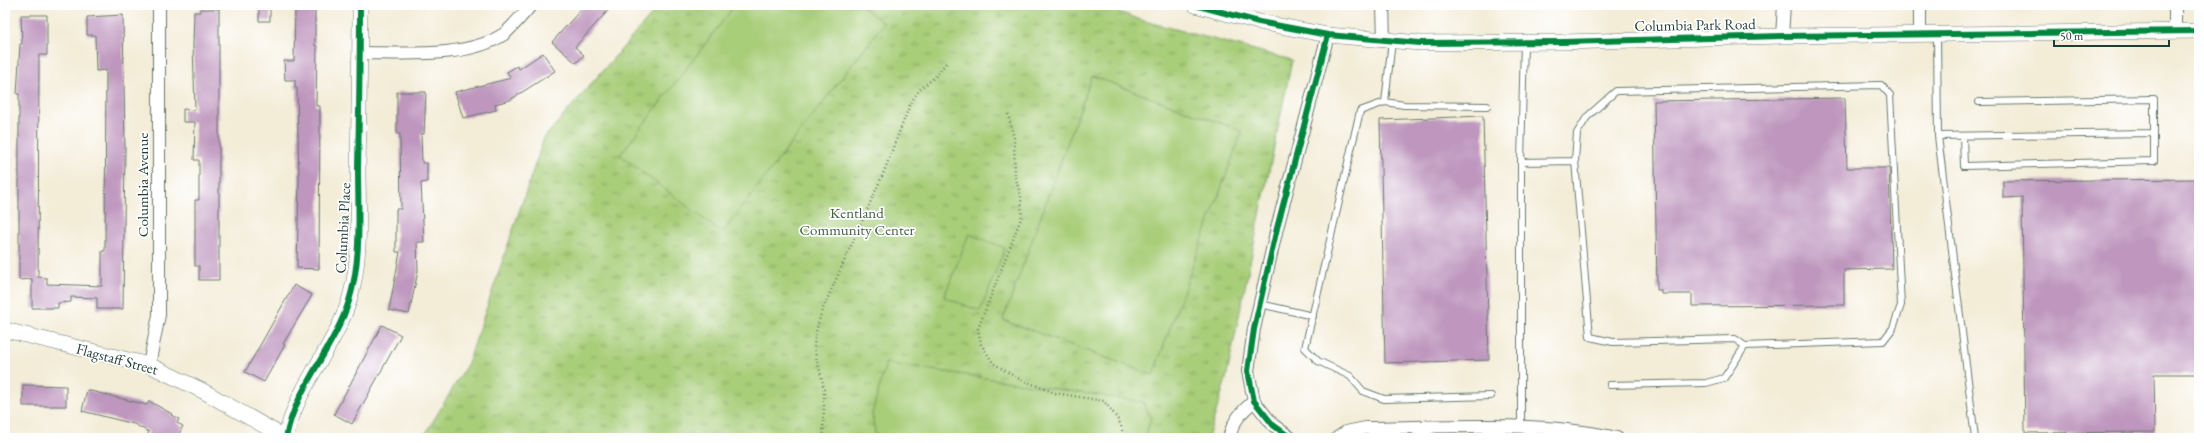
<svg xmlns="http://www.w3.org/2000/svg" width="2204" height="443" viewBox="0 0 2204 443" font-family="'EB Garamond',serif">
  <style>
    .park { fill: url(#park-tufts); stroke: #648656 }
    .garden { fill: #a8ce79; stroke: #648656 }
    .building { fill: #be96be }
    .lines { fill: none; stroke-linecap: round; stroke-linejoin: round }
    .service-casing { stroke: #697a6d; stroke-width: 8 }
    .minor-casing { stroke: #697a6d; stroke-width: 14 }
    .tertiary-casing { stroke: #697a6d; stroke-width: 16 }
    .path { stroke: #697a6d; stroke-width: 2.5; stroke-dasharray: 1 3; stroke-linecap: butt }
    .service { stroke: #fff; stroke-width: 6 }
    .minor { stroke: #fff; stroke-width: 12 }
    .tertiary { stroke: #fff; stroke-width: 15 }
    .cycleway-casing { stroke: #fff; stroke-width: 8 }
    .cycleway { stroke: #00873e; stroke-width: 6 }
    .labels { text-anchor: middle; stroke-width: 3.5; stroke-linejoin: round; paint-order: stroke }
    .street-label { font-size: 15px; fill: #1f3d34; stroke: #fff }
    .park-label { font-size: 15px; fill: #416145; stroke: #fff }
  </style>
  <defs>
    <pattern id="park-tufts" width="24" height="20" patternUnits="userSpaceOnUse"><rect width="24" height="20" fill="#a8ce79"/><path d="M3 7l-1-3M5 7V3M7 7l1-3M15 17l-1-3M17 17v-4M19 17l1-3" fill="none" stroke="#88a864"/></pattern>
  </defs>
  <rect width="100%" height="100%" fill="#fff"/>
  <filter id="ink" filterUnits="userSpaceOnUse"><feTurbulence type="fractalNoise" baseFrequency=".025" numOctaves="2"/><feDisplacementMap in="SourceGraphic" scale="8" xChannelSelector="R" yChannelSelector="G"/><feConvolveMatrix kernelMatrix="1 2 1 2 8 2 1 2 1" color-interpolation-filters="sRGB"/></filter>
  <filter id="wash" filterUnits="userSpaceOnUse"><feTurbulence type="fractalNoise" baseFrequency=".012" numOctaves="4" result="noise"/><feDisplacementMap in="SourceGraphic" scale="16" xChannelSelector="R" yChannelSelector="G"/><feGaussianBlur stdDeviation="0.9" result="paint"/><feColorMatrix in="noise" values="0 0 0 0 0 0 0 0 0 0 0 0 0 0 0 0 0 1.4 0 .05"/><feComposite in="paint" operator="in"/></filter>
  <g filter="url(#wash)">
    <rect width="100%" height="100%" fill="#f3ecd7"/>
    <!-- park -->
    <path class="park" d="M660 5H1100L1141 20 1292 60 1226 379 1208 438H423L468 363 544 138Z"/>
    <!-- garden -->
    <path class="garden" d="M735 5H860L884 23 722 233 620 155Z
      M1092 76 1242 131 1153 375 1003 320Z
      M969 234 1005 248 980 311 944 297Z
      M886 363 1143 402 1151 418 1145 438H876L872 414Z"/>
    <g id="blocks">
      <!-- building -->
      <path class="building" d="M259 5H270V21H259Z
        M295 5H315V46H317L316 106H320L319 269 297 268 299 180 297 88H295V80H285L284 61H294Z
        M585 5H613L575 47 584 55 576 63 552 42Z
        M200 9H219V280H199V266H195V200H199V160H194L195 122H183V109L195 110 193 45 194 12H200Z
        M21 15H47V55H39L38 277 47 278V284L102 286V251H105L106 70 96 71 95 35H87V17L123 15 125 149 123 309H97V298L71 297V302L58 303V308H32V279L19 280V94H17L20 44H22Z
        M543 53 555 71 510 100 495 104 496 110 463 118 455 92 511 78 507 72 517 66 519 69Z
        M397 92H426L424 134H421L422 163H427V182L421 183 424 242H417L418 271 409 314 389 310 400 252H396V209H401L400 134H397Z
        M1845 98 1847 168H1889L1892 269 1844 270V305L1692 306V294H1661V290H1657L1654 101Z
        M1483 116 1489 360 1385 363 1380 120Z
        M2199 179V374H2154L2155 432 2025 433 2022 197 2003 198V181Z
        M294 285 312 295 283 344 285 345 264 382 245 372Z
        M382 325 401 335 352 424 334 414Z
        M23 385 66 386V406H23Z
        M87 390 147 405 149 401 172 414 171 415 179 419 177 423 183 426 177 438H145L149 432 134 424 82 411Z"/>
    </g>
  </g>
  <g filter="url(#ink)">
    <use href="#blocks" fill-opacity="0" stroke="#697a6d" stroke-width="1"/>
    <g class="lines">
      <!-- service casing -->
      <g class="service-casing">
        <path id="service" d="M1937 34 1938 136 2154 133V99L1979 102
          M1392 41 1385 102 1360 111 1305 348 1318 361 1350 376 1363 391 1384 399 1491 396
          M1881 85 1890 95 1901 305 1893 328 1883 341 1745 346 1735 339 1613 342 1590 337 1575 161 1577 133 1587 117 1616 91Z
          M1385 102 1404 105 1487 106
          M1938 136 1975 438
          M1963 136 1964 166 2154 161V133
          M1521 162 1575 161
          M1260 304 1313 316
          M1610 385 1706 383 1724 378 1745 346
          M1521 426V162L1524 42
          M1414 431 1441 438"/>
      </g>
      <!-- minor casing -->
      <g class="minor-casing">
        <path id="minor" d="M1383 5 1384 41
          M1920 5V34
          M2175 32V5
          M1782 36 1784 5
          M359 53C402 53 467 59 504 34 514 26 523 14 531 5
          M149 365 159 315V5
          M1229 438C1233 421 1241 412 1254 401
          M1291 438 1273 425 1254 401 1248 371 1254 329 1277 228 1328 35
          M1337 438 1346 432 1366 428C1449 427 1535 420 1617 438"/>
      </g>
      <!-- tertiary casing -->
      <g class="tertiary-casing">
        <path id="tertiary" d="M1195 5 1259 22 1328 35 1420 43 1563 42 1782 36 2199 31
          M5 330 149 365 203 391 286 438
          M286 438C295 388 334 349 349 301 362 259 358 212 358 169 359 114 360 59 360 5"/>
      </g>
      <!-- path -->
      <path class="path" d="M1008 114 1014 138 1015 176 1021 196 1022 216 978 329 981 344 993 363 1017 378 1055 393 1104 401C1112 412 1125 424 1122 438
        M824 438C822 422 825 408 824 392 823 378 818 366 815 353 812 340 818 326 821 313L883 174 911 102 921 88 934 78 947 62"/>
      <!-- service -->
      <use href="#service" class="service"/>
      <!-- minor -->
      <use href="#minor" class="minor"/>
      <!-- tertiary -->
      <use href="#tertiary" class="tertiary"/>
      <!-- cycleway casing -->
      <g class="cycleway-casing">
        <path id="cycleway" d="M1195 5 1259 22 1328 35 1420 43 1563 42 1782 36 2199 31
          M286 438C295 388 334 349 349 301 362 259 358 212 358 169 359 114 360 59 360 5
          M1291 438 1273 425 1254 401 1248 371 1254 329 1277 228 1328 35"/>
      </g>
      <!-- cycleway -->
      <use href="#cycleway" class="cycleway"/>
    </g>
  </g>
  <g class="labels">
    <!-- street labels -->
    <g class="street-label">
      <text transform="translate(1695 25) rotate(-1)" y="5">Columbia Park Road</text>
      <text transform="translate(143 185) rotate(-90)" y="5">Columbia Avenue</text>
      <text transform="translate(343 228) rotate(-87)" y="5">Columbia Place</text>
      <text transform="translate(117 359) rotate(15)" y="5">Flagstaff Street</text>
    </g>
    <!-- park labels -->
    <g class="park-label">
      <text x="857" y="218">Kentland<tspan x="857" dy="17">Community Center</tspan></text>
    </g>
  </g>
  <!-- margin -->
  <rect width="2204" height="443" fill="none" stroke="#fff" stroke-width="20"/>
  <!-- scale -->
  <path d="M2054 40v6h115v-6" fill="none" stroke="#1f3d34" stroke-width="2"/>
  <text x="2060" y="40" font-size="12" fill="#1f3d34" stroke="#ffffff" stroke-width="3" paint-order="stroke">50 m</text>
</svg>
